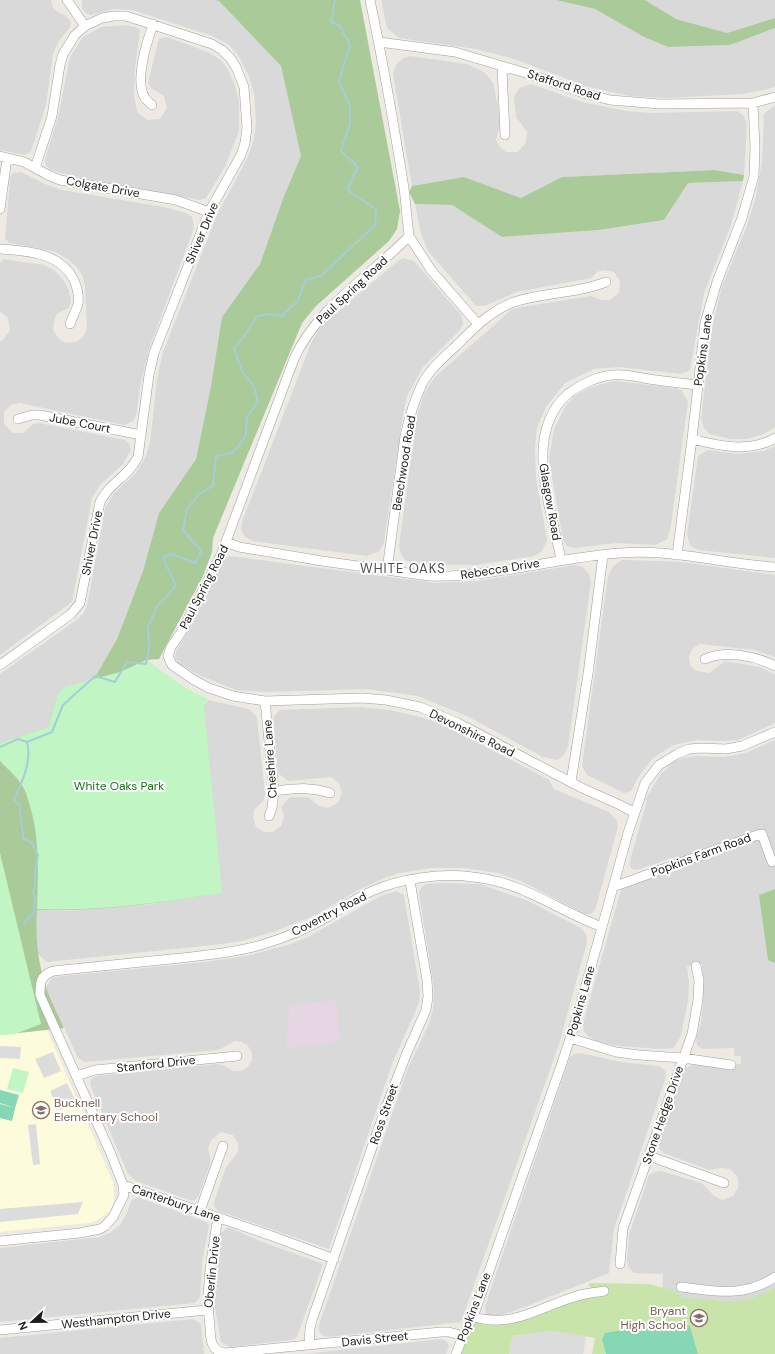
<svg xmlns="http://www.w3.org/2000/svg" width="775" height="1354" viewBox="0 0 775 1354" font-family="'DM Sans',sans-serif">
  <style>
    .residential { fill: #dad9d9 }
    .industrial { fill: #e6d5e3 }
    .education { fill: #fcfbdc }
    .grass { fill: #c9e4ab }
    .forest { fill: #aaca9a }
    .park { fill: #c2f5c4 }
    .pitch { fill: #85d7b5 }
    .parking { fill: #dcdcdc }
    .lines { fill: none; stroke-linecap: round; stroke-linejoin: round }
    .stream { stroke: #a6ced8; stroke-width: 2 }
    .minor-casing { stroke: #a0a0a0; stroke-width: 10 }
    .minor { stroke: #fff; stroke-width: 9 }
    .labels { text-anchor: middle; stroke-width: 4; stroke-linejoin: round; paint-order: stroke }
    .street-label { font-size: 12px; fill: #1c1c1c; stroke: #fff }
    .park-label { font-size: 12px; fill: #127217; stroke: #fff }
    .education-label { font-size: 12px; fill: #785e54; stroke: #fff; text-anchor: start }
    .neighbourhood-label { font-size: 13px; letter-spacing: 1px; fill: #4f4f4f; stroke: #fff }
  </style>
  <rect width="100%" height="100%" fill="#ede9e3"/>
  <!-- residential -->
  <path class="residential" d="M0 0H51L53 7 56 11 66 16 71 22 70 27 59 41 53 54 46 105 31 151 25 155 0 150Z
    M82 0H216L219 1 281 66 301 156 284 196 260 264 222 317 211 386 196 459 159 513 143 571 117 639 94 679 48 727 0 743V674L78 619 83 614 87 606 105 508 114 493 136 473 146 456 150 443 157 379 163 352 217 215 247 159 254 139 256 122 254 94 249 76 238 55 228 44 210 35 132 10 114 9 91 15 87 14 82 9Z
    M381 0H556L595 9 644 37 668 47 730 45 775 28V87L759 91 742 94 667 98 630 96 585 86 517 60 476 49 399 38 387 28Z
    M645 0H775V18L727 33 676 19Z
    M125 25 136 27 140 31 135 68 134 95 137 112 147 120 160 119 167 108 164 96 151 88 148 83 159 39 167 37 208 52 221 60 228 70 234 83 239 101V131L225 167 206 198 199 200 77 177 51 170 46 166 45 160 59 113 70 57 83 37 101 27Z
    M410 56 467 64 484 72 493 83 501 120 496 140 500 147 506 152H518L526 143 527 132 516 117 514 97 519 88 531 84 582 102 626 111 652 113 737 111 743 115 747 124 744 175 715 170 562 177 521 198 464 177 412 186 393 74 396 65 403 58Z
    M775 105V427L764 434 746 439H730L710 434 704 428 701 419 712 328 722 286 746 228 755 200 762 162 764 114Z
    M21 172 45 184 62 190 164 207 186 213 192 217 194 228 149 349 140 387 136 416 133 421 124 425 20 403 11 405 4 412V424L13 433H23L33 424 39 423 125 440 129 444 131 450 123 464 100 485 92 498 72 602 0 655V341L3 340 10 330 8 318 0 311V263L3 259 44 265 55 271 63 280 69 290 71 302 68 308 57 314 54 321 53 330 59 339 66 343 76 342 83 337 87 329 85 286 82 275 76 266 66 258 53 251 10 243 5 239 10 178 13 173Z
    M743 181 731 225 704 293 690 370 681 374 619 367 594 369 565 383 546 407 537 428 535 448 536 478 547 540 542 551 534 556 475 565H432L413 563 405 560 401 554 399 546 417 416 424 394 435 377 511 310 522 307 591 296 602 300H610L619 293 620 281 614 272 603 270 597 272 591 278 517 292 484 306H476L428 251 421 234 415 204 452 205 502 237 599 230 664 220 688 183Z
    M404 258 414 261 461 315 463 323 460 330 423 367 407 396 403 415 384 542 380 551 367 556 253 541 245 537 241 530 242 522 312 341 321 326 399 260Z
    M614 381 676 388 682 391 688 402 670 531 667 539 655 545 616 543 575 548 567 546 563 540 549 459 554 429 565 407 575 396 588 388Z
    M775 446V558L698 550 690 545 687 535 698 456 708 450 738 454 764 451Z
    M229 556 435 583 478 581 575 565 583 567 589 574 591 582 568 746 564 755 557 760 543 757 469 717 418 696 367 689 268 692 236 690 199 675 178 663 175 658 176 651 191 626 222 562Z
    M622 560H629L681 562 775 575V657L755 650 700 644 693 648 689 656 690 665 696 671 709 673 725 661 760 667 774 674 775 675V723L738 740 725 741 697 740 673 745 653 758 639 776 631 791 624 793 587 775 582 766 608 576 613 566Z
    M208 700 249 709 257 717 265 794 263 801 254 810 253 818 256 827 264 832H273L281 826 284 817 281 807 290 797H308L319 806 328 808 338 803 342 793 339 783 331 777 288 781 278 773 273 718 279 710 360 707 390 710 428 719 452 729 549 780 554 789 609 812 616 819 618 827 595 910 591 914H585L521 881 498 873 464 868H430L400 873 387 877 358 890 316 915 273 932 242 941 213 945 47 962 38 954 36 934V910L68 911 153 904 221 893 204 706Z
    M775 740V1300L563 1310 662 1293 663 1274 634 1273 629 1268 627 1261 629 1235 649 1175 655 1172 661 1171 701 1183 706 1187 714 1196 722 1200 733 1196 739 1186 737 1176 730 1169 722 1168 709 1170 664 1153 660 1150 659 1144 683 1073 686 1068 693 1065 741 1064V1056H734V1048L702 1049 697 1045 696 1039 701 1023 703 1002 702 964 687 966 689 983 688 1001 681 1035 674 1048 660 1049 619 1046 598 1042 588 1036 584 1032 583 1023 623 883 675 864 674 857 637 870 632 869 629 864 647 800H645L660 775 672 763 683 758 697 756 724 757 746 753Z
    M441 883 480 884 528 901 581 928 586 934 587 942 559 1044 461 1322 328 1337 322 1335 319 1331V1325L408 1068 429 1024 433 1010 434 989 419 893 421 888 426 884Z
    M396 891 404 895 420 991 419 1003 392 1064 329 1249 218 1211 213 1205 226 1167 238 1152V1143L233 1135 221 1132 211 1140 208 1148 211 1162 199 1195 195 1200H189L136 1181 128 1174 90 1084 91 1079 96 1076 217 1064 223 1065 233 1071H241L248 1067 252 1060V1053L248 1046 242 1042 235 1041 218 1050 85 1062 78 1058 46 987 53 977 205 962 246 956 288 945 306 938 381 896Z
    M581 1053 621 1062 659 1066 665 1071 666 1077 614 1229 609 1273 527 1306 496 1317 488 1316 485 1311V1306L570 1057 575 1054Z
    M137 1197 206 1222 209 1225 202 1262 200 1297 195 1303 0 1322V1248L100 1237 110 1233 120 1225 126 1215 131 1201Z
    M228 1227 260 1241 323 1264 297 1337 291 1340 230 1347 221 1342 213 1296 220 1234Z
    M193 1319 201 1324 204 1354H0V1338Z
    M442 1339 447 1342 449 1347 446 1354H303Z"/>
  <!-- industrial -->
  <path class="industrial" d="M336 1000 340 1042 285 1048 290 1005Z"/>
  <!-- education -->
  <path class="education" d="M47 1030 114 1184V1201L111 1209 108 1213 96 1221 89 1223 0 1232V1035Z"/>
  <!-- grass -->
  <path class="grass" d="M589 1283 650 1284 678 1292 680 1297 732 1302 753 1298 775 1288V1354H698L690 1326 602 1340 606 1354H592L595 1338 551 1331 513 1336 509 1354H461L467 1338 476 1322 503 1323 592 1289 589 1286Z"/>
  <!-- forest -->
  <path class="forest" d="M216 0H360L400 211 397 229 389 241 316 306 302 323 213 538 212 552 203 576 159 659 146 660 204 707 221 893C160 903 99 912 37 910 35 936 38 963 46 987 51 1001 58 1014 64 1028L0 1035V743L48 727 58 695 63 688 94 679 117 639 143 571 159 513 196 459 211 386 222 317 260 264 284 196 301 156 281 66 219 1Z
    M556 0H645L676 19 727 33 775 18V28L730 45 668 47 644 37 595 9Z
    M715 170 744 175 743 181 688 183 664 220 599 230 502 237 452 205 415 204 409 192 412 186 464 177 521 198 562 177Z
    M775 889V963L768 960 759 895Z"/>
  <!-- park -->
  <path class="park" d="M146 660 184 687 208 699 204 706 222 893C161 902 99 912 37 909 38 874 40 840 30 806 28 801 27 794 24 789 19 778 8 770 0 761V743L48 727 58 694 64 687 120 672Z
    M0 853 41 1024 15 1034 0 1035Z
    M13 1068 29 1072 23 1093 7 1089Z"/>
  <!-- pitch -->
  <path class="pitch" d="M0 1090 19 1095 15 1108 0 1103Z
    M0 1104 15 1108 12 1121 0 1118Z
    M670 1322 690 1326 698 1354H606L602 1340 605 1333Z"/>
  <!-- parking -->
  <path class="parking" d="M0 1046 21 1047 20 1059 0 1058Z
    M53 1052 61 1071 44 1078 35 1059Z
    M67 1083 76 1102 59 1110 50 1091Z
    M36 1124 40 1164 33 1165 28 1125Z
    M83 1202 78 1214 0 1222V1209Z
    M551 1331 586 1336 583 1354H509L513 1336Z"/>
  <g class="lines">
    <!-- stream -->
    <path class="stream" d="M0 747 18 739 27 742 52 732 63 705 95 676 115 682 127 662 146 664 149 649 148 627 158 605 176 586 163 558 171 554 196 563 201 551 183 530 187 509 199 494 213 486 216 456 231 453 238 447 246 435 247 417 258 402 254 387 242 371 234 349 244 336 257 316 270 314 282 316 298 301 305 280 321 276 375 225 376 210 369 204 347 190 358 167 341 151 350 124V106L339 81 350 45 340 26 331 22 335 0
      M24 924 27 919 34 913 35 898 33 892 35 885V871L38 855 31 842 26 840 23 838C24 827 18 817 20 805L14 800C22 782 32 762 27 742"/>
    <!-- minor casing -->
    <g class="minor-casing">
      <path id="minor" d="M67 0 85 26
        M370 0C383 62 394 125 404 188 406 204 407 220 409 236 371 276 317 307 294 359L221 555 182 631 171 647 168 656 172 665 194 680 209 688 233 696 265 701 362 698 386 700 420 707 458 723 582 788 620 805 635 813
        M379 42 455 52 529 74 587 94 610 100 660 104 753 103 775 97
        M502 67 505 135
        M152 105C150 103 147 101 145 98 134 81 147 42 153 24
        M0 156 24 162 50 176 60 180 176 200 209 212
        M0 209 7 158
        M409 236 431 270 478 324
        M0 249C27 251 60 252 74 280 77 287 79 296 78 304 76 311 72 318 70 324
        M18 419 32 415H40L141 435
        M692 439C719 446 750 453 775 438
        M226 542 239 547 322 561 429 576C494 578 557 557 621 553 673 549 724 564 775 567
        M677 555 692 439 705 323 717 282 742 218 754 176 755 147 753 103
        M561 560C552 509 521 433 569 393 581 384 598 376 613 375 624 374 633 376 643 378 661 381 680 383 698 385
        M387 570 405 436C409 418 414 401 422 384 430 369 444 357 456 346 473 329 491 310 514 302 544 292 576 294 606 282
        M705 659C725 650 756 656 775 666
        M0 665 71 614 80 603 100 502C110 482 128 477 138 457L149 375 154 353 209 212 241 155 245 143 247 128 244 87 236 67 231 59 222 50 212 44 126 16H114L102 18 85 26 75 35 63 54 60 65 52 116 35 168
        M265 701 274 791 272 808 269 816
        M571 782 588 674 603 555
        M274 791C295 789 309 786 330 793
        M613 887 760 834H762L763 837 772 862
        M570 1038 616 1052 639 1055 683 1058 731 1065
        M76 1076 95 1070 237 1056
        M649 1156 724 1183
        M123 1185 272 1236 334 1259
        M200 1211 223 1146
        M218 1217C212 1254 205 1290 210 1327 210 1333 210 1340 213 1345 215 1350 219 1352 225 1353L441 1332H449L463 1336
        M0 1241 80 1233 100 1229 105 1226 113 1217 124 1195 123 1185 111 1154 40 995C40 982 40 976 53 971 93 967 132 963 171 959 201 956 231 953 261 945 284 938 307 929 327 917 342 908 356 898 372 891 402 878 441 873 473 877 523 882 557 910 602 927
        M620 1264 623 1228 692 1034 698 1000 699 980 696 966
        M681 1287C715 1291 744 1298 775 1277
        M473 1317C514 1328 537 1308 574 1297 584 1293 594 1293 604 1291
        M0 1330 207 1310
        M309 1345 310 1328 313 1317 385 1110 406 1055 426 1010 428 997 427 980 410 881
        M456 1354 463 1336 473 1317 562 1063 578 1014 628 833 645 783 659 765 677 754 689 749 701 748 726 749 742 746 775 732"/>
    </g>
    <!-- minor -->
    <use href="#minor" class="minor"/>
  </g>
  <!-- icons -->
  <defs>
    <g id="school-ring" transform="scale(0.9)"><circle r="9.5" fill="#fff" stroke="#8d6e63" stroke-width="1.5"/><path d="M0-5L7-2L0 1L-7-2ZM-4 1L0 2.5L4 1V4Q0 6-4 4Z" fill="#8d6e63"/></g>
  </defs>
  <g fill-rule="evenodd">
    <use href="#school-ring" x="41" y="1110"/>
    <use href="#school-ring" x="699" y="1318"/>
  </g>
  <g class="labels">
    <!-- street labels -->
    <g class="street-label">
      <text transform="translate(564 85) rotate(18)" y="4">Stafford Road</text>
      <text transform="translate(103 187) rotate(10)" y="4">Colgate Drive</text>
      <text transform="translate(202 233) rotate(-67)" y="4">Shiver Drive</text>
      <text transform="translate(352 290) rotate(-43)" y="4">Paul Spring Road</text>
      <text transform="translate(703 350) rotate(-82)" y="4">Popkins Lane</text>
      <text transform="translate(80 423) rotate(11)" y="4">Jube Court</text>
      <text transform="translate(404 463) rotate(-81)" y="4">Beechwood Road</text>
      <text transform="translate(550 502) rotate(80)" y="4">Glasgow Road</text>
      <text transform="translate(92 543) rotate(-79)" y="4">Shiver Drive</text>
      <text transform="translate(500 569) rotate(-9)" y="4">Rebecca Drive</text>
      <text transform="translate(204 587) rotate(-63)" y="4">Paul Spring Road</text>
      <text transform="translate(472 733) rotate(26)" y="4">Devonshire Road</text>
      <text transform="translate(270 759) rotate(-94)" y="4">Cheshire Lane</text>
      <text transform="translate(701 855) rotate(-20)" y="4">Popkins Farm Road</text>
      <text transform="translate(329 914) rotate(-27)" y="4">Coventry Road</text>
      <text transform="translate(581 1001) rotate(-74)" y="4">Popkins Lane</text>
      <text transform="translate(156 1064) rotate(-6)" y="4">Stanford Drive</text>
      <text transform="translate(384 1114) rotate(-71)" y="4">Ross Street</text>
      <text transform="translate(663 1115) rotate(-71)" y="4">Stone Hedge Drive</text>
      <text transform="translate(176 1203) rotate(19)" y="4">Canterbury Lane</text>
      <text transform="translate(212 1272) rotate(-84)" y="4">Oberlin Drive</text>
      <text transform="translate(474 1307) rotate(-69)" y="4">Popkins Lane</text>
      <text transform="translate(116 1319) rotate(-6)" y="4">Westhampton Drive</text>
      <text transform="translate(375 1339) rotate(-6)" y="4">Davis Street</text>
    </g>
    <!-- park labels -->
    <g class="park-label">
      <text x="119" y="790">White Oaks Park</text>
    </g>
    <!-- education labels -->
    <g class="education-label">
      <text x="54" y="1107">Bucknell<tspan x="54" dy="14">Elementary School</tspan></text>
      <text x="686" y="1315" text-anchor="end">Bryant<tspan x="686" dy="14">High School</tspan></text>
    </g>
    <!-- neighbourhood labels -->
    <g class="neighbourhood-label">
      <text x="403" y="573">WHITE OAKS</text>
    </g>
  </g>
  <!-- north arrow -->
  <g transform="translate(32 1322) rotate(248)" stroke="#ffffff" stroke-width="3" paint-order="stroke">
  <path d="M0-3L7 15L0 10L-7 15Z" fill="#1c1c1c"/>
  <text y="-6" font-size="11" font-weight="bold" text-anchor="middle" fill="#1c1c1c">N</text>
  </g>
</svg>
